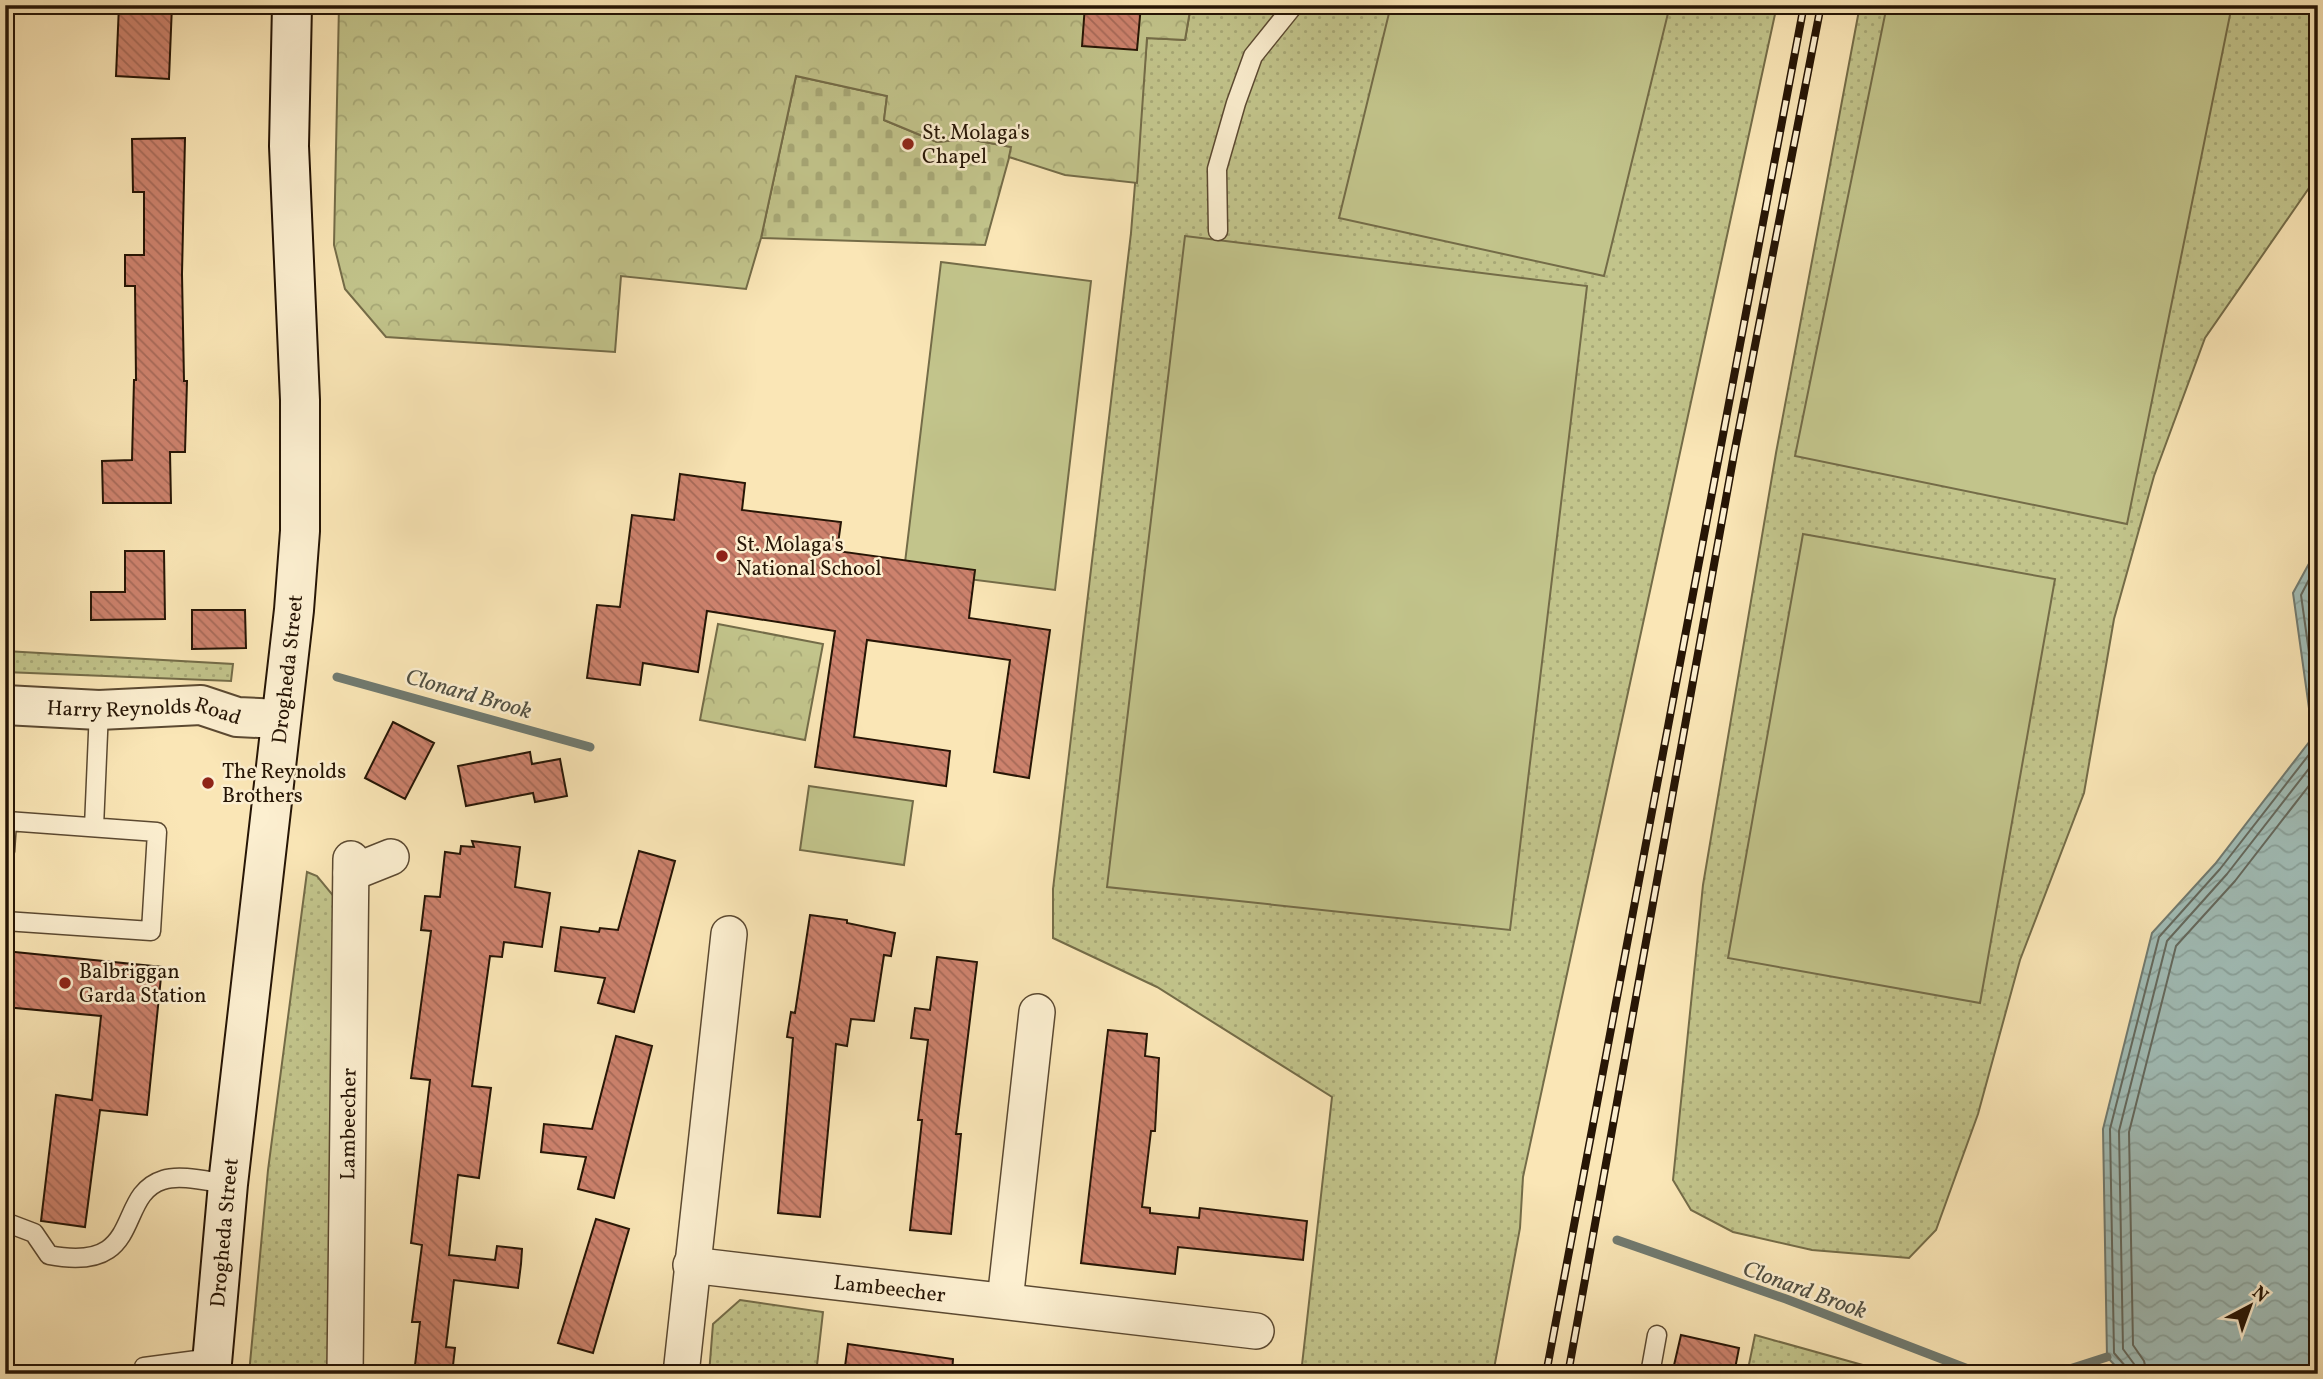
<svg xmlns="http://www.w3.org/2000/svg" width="2323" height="1379" viewBox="0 0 2323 1379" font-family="Vollkorn,serif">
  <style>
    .grass { fill: url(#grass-dots); stroke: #746c48; stroke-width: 2 }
    .cemetery { fill: url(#cemetery-stones); stroke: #746c48; stroke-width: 2 }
    .park { fill: url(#park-crowns); stroke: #746c48; stroke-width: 2 }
    .pitch { fill: #c2c48b; stroke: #746c48; stroke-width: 2 }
    .water { fill: url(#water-waves); stroke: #707a70; stroke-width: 2 }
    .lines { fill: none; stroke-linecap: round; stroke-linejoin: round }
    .shore { stroke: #64695e; stroke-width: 2 }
    .stream { stroke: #707a70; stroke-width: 9 }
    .building { fill: url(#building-back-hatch); stroke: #261505; stroke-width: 2 }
    .service-casing { stroke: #5b4931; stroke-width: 21 }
    .minor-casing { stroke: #5b4931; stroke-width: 38 }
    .tertiary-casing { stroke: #5b4931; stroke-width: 42 }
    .secondary-casing { stroke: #261505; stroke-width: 42 }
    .service { stroke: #fcefd0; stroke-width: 18 }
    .minor { stroke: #fcefd0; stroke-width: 35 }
    .tertiary { stroke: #fcefd0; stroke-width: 38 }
    .secondary { stroke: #fcefd0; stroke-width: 38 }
    .rail-casing { stroke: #261505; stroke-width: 8 }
    .rail { stroke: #fcefd0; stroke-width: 5; stroke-dasharray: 16; stroke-linecap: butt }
    .poi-dot { fill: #8f2418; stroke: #fcefd0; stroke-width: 2.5 }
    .labels { text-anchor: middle; stroke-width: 5; stroke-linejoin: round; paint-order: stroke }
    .poi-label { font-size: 21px; fill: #261505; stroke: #fcefd0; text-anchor: start }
    .street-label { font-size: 21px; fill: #261505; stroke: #fcefd0 }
    .water-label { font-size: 23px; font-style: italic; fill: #515043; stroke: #fcefd0 }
  </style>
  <defs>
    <pattern id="grass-dots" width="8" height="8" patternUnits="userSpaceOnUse" patternTransform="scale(1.75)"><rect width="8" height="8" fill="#c2c48b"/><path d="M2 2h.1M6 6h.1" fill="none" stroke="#a7a876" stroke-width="1.8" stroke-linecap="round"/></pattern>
    <pattern id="cemetery-stones" width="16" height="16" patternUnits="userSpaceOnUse" patternTransform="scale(1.75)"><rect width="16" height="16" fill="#c2c48b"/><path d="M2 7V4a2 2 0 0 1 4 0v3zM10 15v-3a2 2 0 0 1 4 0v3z" fill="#a7a876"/></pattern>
    <pattern id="park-crowns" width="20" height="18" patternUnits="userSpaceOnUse" patternTransform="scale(1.75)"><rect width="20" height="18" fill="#c2c48b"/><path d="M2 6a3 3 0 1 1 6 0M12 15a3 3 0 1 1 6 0" fill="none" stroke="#a7a876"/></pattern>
    <pattern id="water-waves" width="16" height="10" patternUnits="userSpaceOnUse" patternTransform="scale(1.75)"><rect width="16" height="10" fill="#a1bdb7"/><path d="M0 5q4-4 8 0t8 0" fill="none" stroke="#8aa29c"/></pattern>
    <pattern id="building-back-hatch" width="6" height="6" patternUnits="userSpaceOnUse" patternTransform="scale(1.75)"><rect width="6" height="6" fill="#cd826d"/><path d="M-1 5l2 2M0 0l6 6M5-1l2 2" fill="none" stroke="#a66958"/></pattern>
  </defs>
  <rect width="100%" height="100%" fill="#fae6b6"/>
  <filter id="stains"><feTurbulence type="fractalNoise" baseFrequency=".00286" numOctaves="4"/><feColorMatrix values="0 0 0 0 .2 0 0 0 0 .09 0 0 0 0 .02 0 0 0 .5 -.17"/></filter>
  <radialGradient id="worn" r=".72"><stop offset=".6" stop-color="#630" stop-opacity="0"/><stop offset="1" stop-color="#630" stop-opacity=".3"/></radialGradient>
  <!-- grass -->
  <path class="grass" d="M1191 5H1777L1523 1177 1520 1228 1493 1374H1301L1332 1097 1157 987 1053 938V889L1131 233 1147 38 1185 40Z
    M1860 5H2318V175L2205 338 2154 476 2114 619 2084 793 2020 960 1978 1114 1936 1230 1909 1258 1812 1250 1733 1232 1691 1210 1673 1180 1703 885 1776 453Z
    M5 651 233 664 231 681 5 672Z
    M307 872 317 876 336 899 332 1374H249L268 1170Z
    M740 1300 823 1312 816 1374H709L713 1324Z
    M1755 1335 1895 1374H1747Z"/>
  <!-- cemetery -->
  <path class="cemetery" d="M796 76 887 96 884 120 937 142 968 139 1012 147 985 245 761 238Z"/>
  <!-- park -->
  <path class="park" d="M339 5H1191L1185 40 1147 38 1137 183 1065 175 1009 157 1011 147 968 139 937 142 884 120 887 96 796 76 761 238 746 289 621 276 615 352 386 337 345 289 334 245Z
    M718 624 823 644 805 740 700 720Z"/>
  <!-- pitch -->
  <path class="pitch" d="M1391 5H1670L1604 276 1339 218Z
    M1887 5H2232L2127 524 1795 456Z
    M1185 236 1587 286 1510 930 1107 887Z
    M941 262 1091 281 1055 590 904 571Z
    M1803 534 2055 579 1980 1003 1728 958Z
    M809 786 913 801 904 865 800 850Z"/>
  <!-- water -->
  <path class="water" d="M2318 547V1374H2123L2107 1357 2103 1129 2152 933 2215 864 2313 737 2293 593Z"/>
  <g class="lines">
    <!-- shore -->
    <path class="shore" d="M2318 562 2301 595 2318 717
      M2318 581 2310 597 2318 654
      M2127 1374 2126 1367 2114 1353 2110 1129 2159 937 2220 869 2318 743
      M2136 1374 2134 1364 2123 1349 2119 1131 2167 941 2227 874 2318 757
      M2147 1374 2144 1361 2133 1345 2129 1132 2176 946 2235 881 2318 774"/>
    <!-- stream -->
    <path class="stream" d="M337 677 590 747
      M1617 1240 1786 1299 1981 1374
      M2054 1374 2107 1357"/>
  </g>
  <!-- building -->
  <path class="building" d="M119 5H172L169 79 116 76Z
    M1085 5H1141L1137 50 1082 46Z
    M185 138 182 274 184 381H187L185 452H170L171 503H103L102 461 132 460 134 380H136L135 286H125V255H144V192H133L132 139Z
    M680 474 745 483 742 510 841 522 837 551 975 570 969 618 1050 630 1029 778 994 772 1010 660 867 640 854 737 950 751 946 786 815 767 835 631 707 611 698 672 643 663 640 685 587 678 597 605 620 607 632 515 674 520Z
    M125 551H164L165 619 91 620V592H125Z
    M192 610H245L246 648 192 649Z
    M393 722 434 743 405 799 365 778Z
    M530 752 532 764 560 759 567 796 535 802 533 793 466 806 458 766Z
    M472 841 520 847 515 887 550 893 542 947 504 942 502 957 490 956 472 1086 491 1088 479 1178 458 1175 449 1255 495 1260 497 1246 522 1249 521 1264 518 1288 454 1280 446 1347 455 1348 452 1374H414L420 1322H412L422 1245 411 1243 430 1080 411 1078 431 931 421 930 425 896 440 897 445 852 460 854 461 846 474 847Z
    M639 851 675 861 634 1012 598 1003 605 978 555 971 561 927 599 932 600 928 618 930Z
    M810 915 847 920V923L895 933 891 956 884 955 874 1021 851 1019 847 1046 836 1044 820 1217 778 1213 793 1038 787 1037 791 1012 795 1013Z
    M5 951 162 967 147 1115 100 1110 85 1227 41 1221 56 1095 92 1100 101 1016 5 1007Z
    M937 957 977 962 956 1134H961L951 1234 910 1230 922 1120H918L928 1040 911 1038 915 1008 930 1010Z
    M1108 1030 1147 1034 1145 1056 1159 1058 1155 1131H1151L1142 1207 1150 1208V1213L1199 1218 1200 1208 1307 1221 1303 1260 1178 1247 1175 1274 1081 1263Z
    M616 1036 652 1046 614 1198 578 1189 586 1157 541 1152 544 1124 592 1129Z
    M596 1219 629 1229 593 1353 558 1343Z
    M1681 1335 1739 1348 1734 1374H1672Z
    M848 1344 953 1359 952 1374H844Z"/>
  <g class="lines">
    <!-- service casing -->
    <g class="service-casing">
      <path id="service" d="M1218 231 1217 169 1236 103 1253 56 1294 5
        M94 827 99 710
        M5 851 7 821 157 832 151 931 5 921
        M5 1222 34 1233 49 1255C146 1274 114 1195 163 1180 181 1174 210 1182 228 1184
        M143 1374 144 1367 212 1358
        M1650 1374 1657 1335"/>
    </g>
    <!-- minor casing -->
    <g class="minor-casing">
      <g id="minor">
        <path d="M351 873 391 857"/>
        <path id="s1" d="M691 1265 1256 1331"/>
        <path d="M1005 1301 1037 1012"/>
        <path id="s2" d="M345 1374 351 859"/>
        <path d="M681 1374 729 934"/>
      </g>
    </g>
    <!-- tertiary casing -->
    <g class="tertiary-casing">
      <g id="tertiary">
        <path id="s3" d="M5 705 99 710 201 705 237 717 281 719"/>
      </g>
    </g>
    <!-- secondary casing -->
    <g class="secondary-casing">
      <g id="secondary">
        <path id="s4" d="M211 1374 228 1184 294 610 300 531V400L289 146 292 5"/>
      </g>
    </g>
    <!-- service -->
    <use href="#service" class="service"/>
    <!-- minor -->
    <use href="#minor" class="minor"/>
    <!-- tertiary -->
    <use href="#tertiary" class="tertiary"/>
    <!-- secondary -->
    <use href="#secondary" class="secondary"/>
    <!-- rail casing -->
    <g class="rail-casing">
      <path id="rail" d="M1546 1374 1804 5
        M1568 1374 1734 454 1821 5"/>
    </g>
    <!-- rail -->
    <use href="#rail" class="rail"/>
  </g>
  <!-- markers -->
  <g class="poi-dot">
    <circle cx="908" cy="144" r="7"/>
    <circle cx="722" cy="556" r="7"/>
    <circle cx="208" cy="783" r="7"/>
    <circle cx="65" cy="983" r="7"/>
  </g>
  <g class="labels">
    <!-- poi labels -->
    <g class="poi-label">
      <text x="922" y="139">St. Molaga's<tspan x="922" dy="24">Chapel</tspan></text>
      <text x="736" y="551">St. Molaga's<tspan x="736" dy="24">National School</tspan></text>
      <text x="222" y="778">The Reynolds<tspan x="222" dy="24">Brothers</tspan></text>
      <text x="79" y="978">Balbriggan<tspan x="79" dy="24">Garda Station</tspan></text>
    </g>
    <!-- street labels -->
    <g class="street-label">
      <text dy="7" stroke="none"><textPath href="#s4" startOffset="709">Drogheda Street</textPath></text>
      <text dy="7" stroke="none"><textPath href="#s3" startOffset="140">Harry Reynolds Road</textPath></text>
      <text dy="7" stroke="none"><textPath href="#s2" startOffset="250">Lambeecher</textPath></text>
      <text dy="7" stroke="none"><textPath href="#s4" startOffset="142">Drogheda Street</textPath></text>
      <text dy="7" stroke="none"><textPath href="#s1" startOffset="200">Lambeecher</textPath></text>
    </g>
    <!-- water labels -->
    <g class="water-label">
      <text transform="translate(469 693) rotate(16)" y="8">Clonard Brook</text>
      <text transform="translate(1805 1289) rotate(20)" y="8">Clonard Brook</text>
    </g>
  </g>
  <!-- margin -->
  <rect width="2323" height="1379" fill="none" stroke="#fae6b6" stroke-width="28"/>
  <rect x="7" y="7" width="2309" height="1365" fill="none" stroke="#261505" stroke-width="3.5"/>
  <rect x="14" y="14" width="2295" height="1351" fill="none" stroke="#261505" stroke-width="2"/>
  <!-- north arrow -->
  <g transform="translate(2250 1306) rotate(41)" stroke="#fcefd0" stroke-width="5" paint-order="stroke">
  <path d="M0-5L12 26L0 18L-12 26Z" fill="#261505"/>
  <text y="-10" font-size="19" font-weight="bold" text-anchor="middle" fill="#261505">N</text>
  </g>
  <rect width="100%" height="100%" filter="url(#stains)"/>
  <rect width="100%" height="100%" fill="url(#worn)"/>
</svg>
